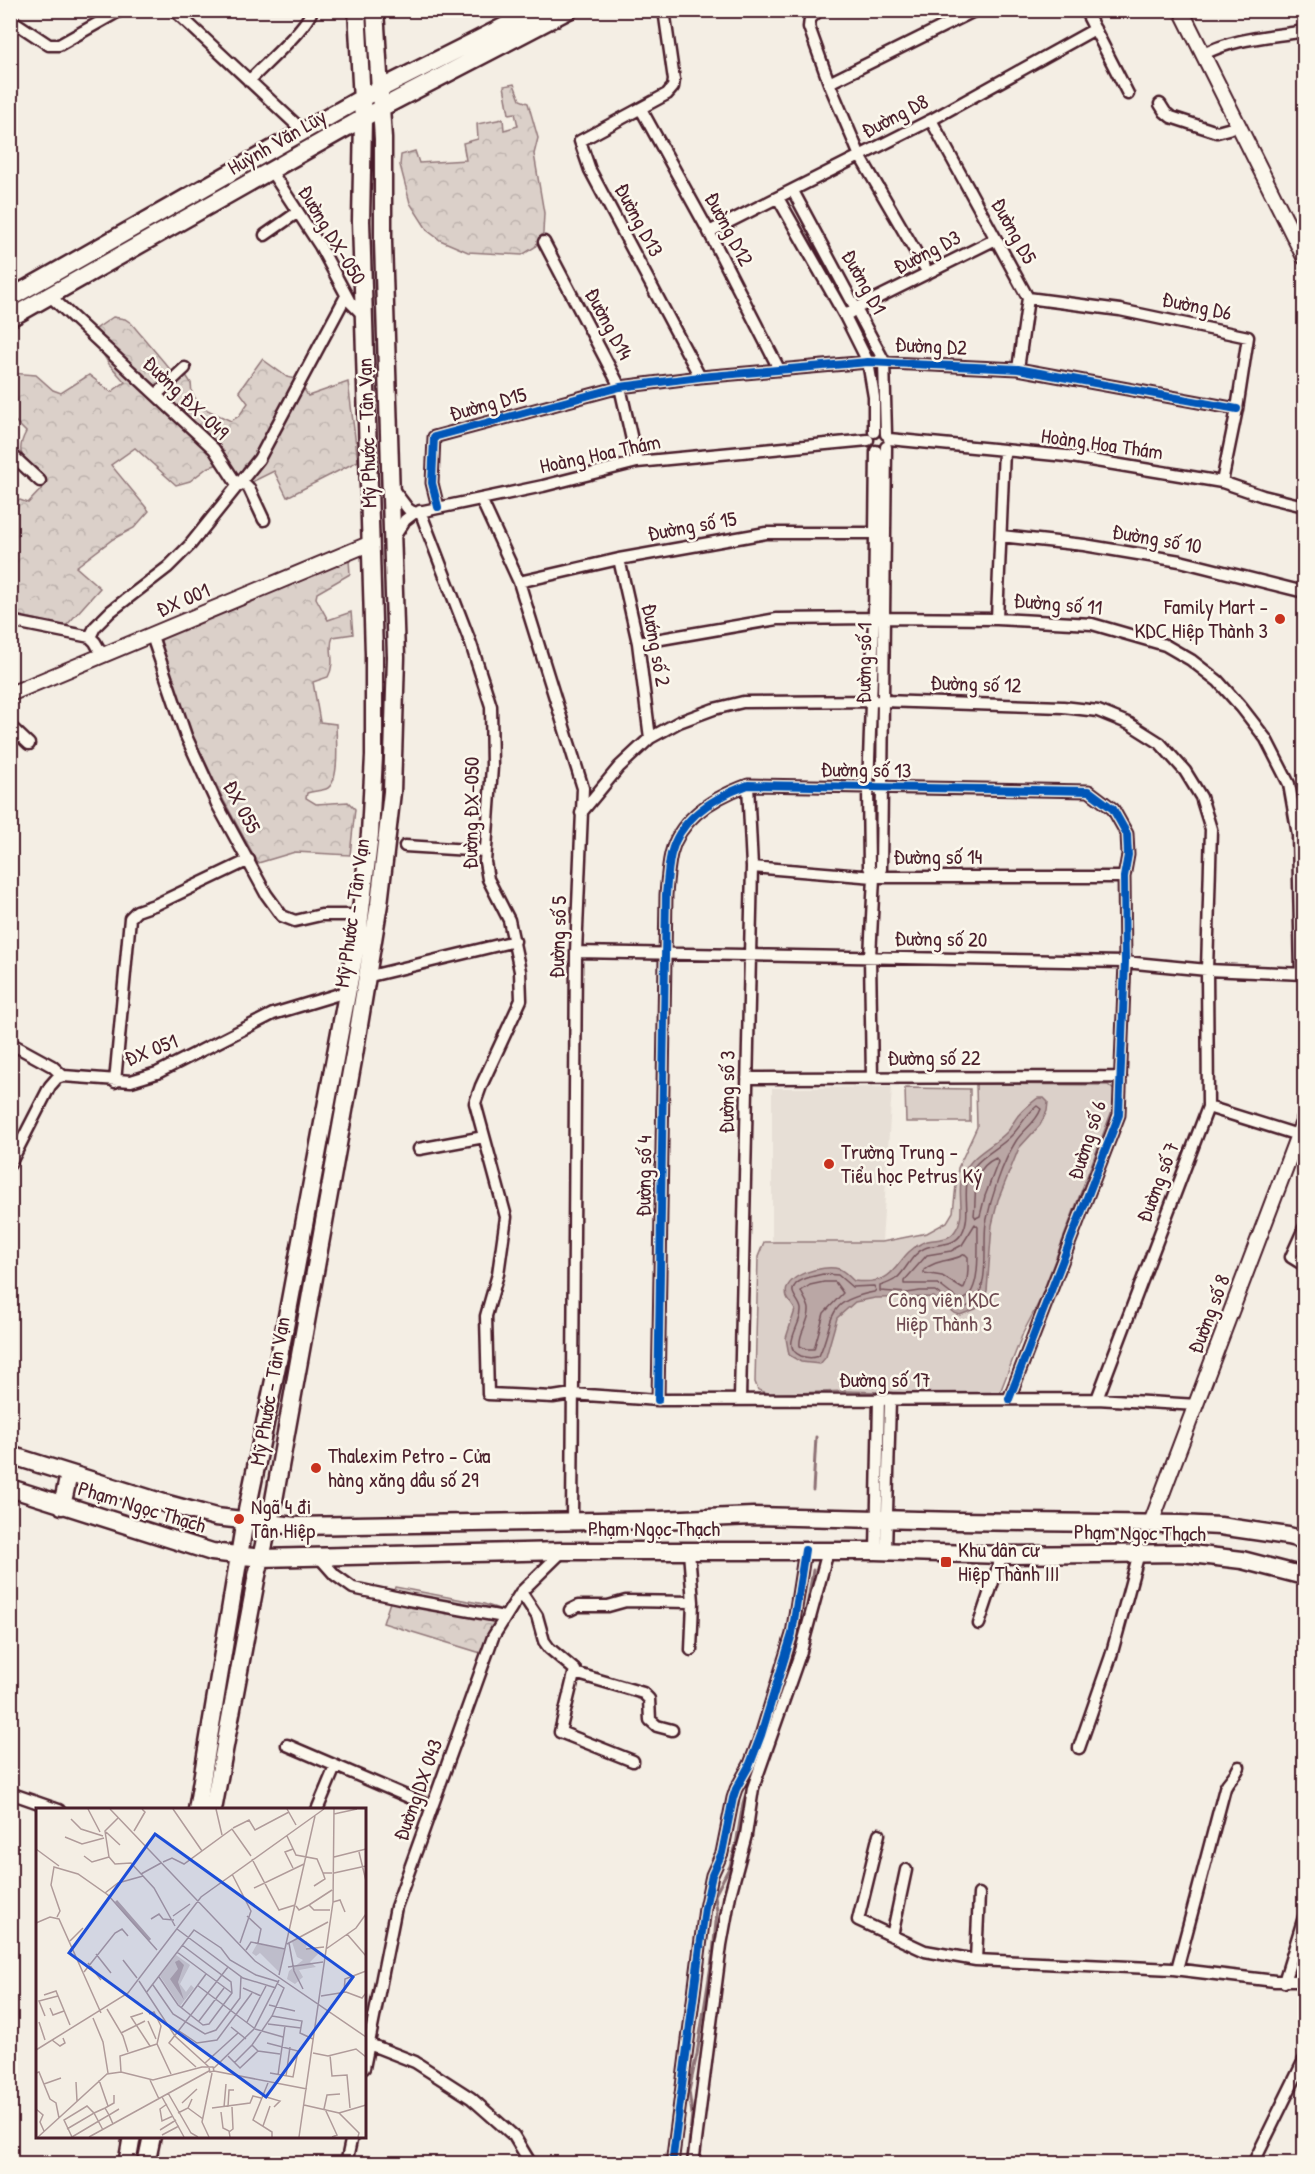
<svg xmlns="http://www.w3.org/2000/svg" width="1315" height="2174" viewBox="0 0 1315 2174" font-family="'Patrick Hand',sans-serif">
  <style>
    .built { fill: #e7dfd6 }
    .forest { fill: url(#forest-crowns); stroke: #92787a; stroke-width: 1.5 }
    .green { fill: #dbd0c9; stroke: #92787a; stroke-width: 1.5 }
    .water { fill: #baa7a5; stroke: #8d7174; stroke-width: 1.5 }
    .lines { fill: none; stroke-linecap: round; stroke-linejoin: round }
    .shore { stroke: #77555c; stroke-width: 1.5 }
    .stream { stroke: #8d7174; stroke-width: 3 }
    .minor-casing { stroke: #4a1f2b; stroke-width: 15 }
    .tertiary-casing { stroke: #4a1f2b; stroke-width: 18 }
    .primary-casing { stroke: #4a1f2b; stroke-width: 21 }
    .minor { stroke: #fbf7ec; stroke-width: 10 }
    .tertiary { stroke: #fbf7ec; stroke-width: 14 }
    .primary { stroke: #fbf7ec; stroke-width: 16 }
    .cycleway-casing { stroke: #fbf7ec; stroke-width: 11 }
    .cycleway { stroke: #0057b8; stroke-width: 8 }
    .poi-dot { fill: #c8321e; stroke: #fbf7ec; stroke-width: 2 }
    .labels { text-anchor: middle; stroke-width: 5; stroke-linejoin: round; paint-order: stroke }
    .street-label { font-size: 21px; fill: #4a1f2b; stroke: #fbf7ec }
    .poi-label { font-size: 21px; fill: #4a1f2b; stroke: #fbf7ec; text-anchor: start }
    .park-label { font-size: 21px; fill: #6e4b52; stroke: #fbf7ec }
    .inset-river { fill: none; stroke: #baa7a5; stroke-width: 3 }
    .inset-road { fill: none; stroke: #b09b9a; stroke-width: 1.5 }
    .view { fill: #1d4ed8; fill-opacity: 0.15; stroke: #1d4ed8; stroke-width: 3 }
    .inset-edge { fill: none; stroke: #4a1f2b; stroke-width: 3 }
  </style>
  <defs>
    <pattern id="forest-crowns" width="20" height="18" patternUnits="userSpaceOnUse" patternTransform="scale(1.5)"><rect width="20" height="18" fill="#dbd0c9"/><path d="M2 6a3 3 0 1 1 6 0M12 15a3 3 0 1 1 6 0" fill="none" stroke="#bdb2ad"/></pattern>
  </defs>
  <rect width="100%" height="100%" fill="#f4eee4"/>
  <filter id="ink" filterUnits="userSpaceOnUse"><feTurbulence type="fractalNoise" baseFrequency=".0167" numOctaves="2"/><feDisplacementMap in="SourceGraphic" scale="12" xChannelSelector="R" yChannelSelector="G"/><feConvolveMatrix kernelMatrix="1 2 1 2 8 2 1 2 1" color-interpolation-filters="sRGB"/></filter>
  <g filter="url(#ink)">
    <!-- built -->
    <path class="built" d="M892 1087 882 1242 775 1243 772 1240V1088Z"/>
    <!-- forest -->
    <path class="forest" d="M514 84 520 100 528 103 538 138 534 154 544 213 543 233 535 247 522 255 468 252 440 240 428 231 410 203 400 165 401 155 415 151 419 163 466 160 463 143 478 139 477 124 503 119 504 130 518 126 515 113 509 114 504 86Z
      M113 317 125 319 131 323 174 374 184 372 191 383 192 394 203 408 231 421 239 416 248 403 239 391 262 359 287 377 299 380 308 396 348 382 358 461 287 497 274 471 250 483 240 479 227 461 207 468 190 481 176 485 135 448 111 465 149 511 134 528 113 539 76 567 100 588 66 626 11 614V502L20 500 28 503 45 485C38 459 9 464 26 432L11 417V373L36 375 53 390 61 393 89 375 111 392 125 382 109 364 90 333Z
      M347 557 349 560 350 574 317 593 316 598 328 620 351 612 353 634 333 637C327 649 337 660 328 677L313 682 320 722 336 724C336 737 341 784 326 789 320 791 313 791 307 793L306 798 316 804 348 802 355 809 350 855 295 852 258 863 224 801 192 734 158 646 165 634Z
      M395 1587 484 1604 502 1610 481 1653 383 1623Z"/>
    <!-- green -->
    <path class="green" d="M976 1084 1108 1085 1115 1091 1113 1108 1039 1302 1023 1333 999 1395 846 1391 771 1394 758 1390 755 1382 758 1257 764 1242H882L927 1233 947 1222 953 1212 958 1168 977 1127Z
      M905 1088 970 1089V1122H906Z"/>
    <!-- water -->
    <path class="water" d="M1038 1098H1044L1048 1102 1047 1111 1040 1125 1019 1148 998 1200 992 1225 987 1291 976 1309 960 1315 954 1313 934 1297 875 1298 855 1302 837 1318 826 1357 820 1364 801 1362 789 1355 786 1338 795 1310C793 1305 789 1302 787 1297 780 1275 824 1264 839 1269 845 1271 849 1277 854 1281 902 1286 892 1257 922 1243 933 1237 947 1243 955 1231 966 1216 958 1198 961 1181 966 1156 992 1148 1007 1132 1011 1128 1012 1124 1015 1120 1020 1111 1030 1104 1038 1098Z"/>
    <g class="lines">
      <!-- shore -->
      <path class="shore" d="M1037 1106 1041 1109C1036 1123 1024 1129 1016 1141 1002 1163 991 1198 986 1223 982 1248 994 1302 960 1309L935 1291H920L907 1293 880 1291V1286C886 1284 892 1282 897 1278 907 1269 912 1253 925 1248 939 1242 953 1248 962 1233 971 1217 964 1200 967 1183 970 1160 996 1151 1010 1137 1021 1127 1024 1116 1037 1106Z
        M996 1158 998 1162 985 1196 980 1216 976 1218 974 1215C977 1193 970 1170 996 1158Z
        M975 1224 978 1227C977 1245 983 1296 960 1301L938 1284H904V1281L927 1255 951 1251 962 1245Z
        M965 1254 968 1257C968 1267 969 1280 963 1289L942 1276 924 1273V1270C936 1259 952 1262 965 1254Z
        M823 1274 838 1275 852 1287 874 1286 876 1290 874 1292C823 1302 836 1318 819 1356 814 1358 807 1358 801 1356 779 1347 803 1324 801 1309 800 1300 787 1293 796 1284 803 1277 815 1276 823 1274Z
        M824 1282H835L843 1293 824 1313 814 1349H806L800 1346C798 1332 810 1323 809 1309 808 1302 803 1297 801 1291L810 1285Z"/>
      <!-- stream -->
      <path class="stream" d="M813 1490 816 1437
        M785 1675 806 1612 813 1570
        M777 1704 783 1682
        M687 2164 692 2114 689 2091 697 2054 713 1953 717 1912 715 1895 730 1866 736 1845 743 1803 748 1787"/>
      <!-- minor casing -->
      <g class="minor-casing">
        <path id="minor" d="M174 10 302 130
          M664 10 674 80 673 87 667 94 580 141 590 170 700 377
          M819 10 810 19 809 27 829 83 860 156 928 273
          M1085 10 1128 94
          M10 19 49 45H59L121 10
          M1202 55C1233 38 1270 37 1304 31
          M249 81C264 65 307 28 312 10
          M829 83 976 10
          M1160 104 1165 112 1171 117 1217 132 1239 126
          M641 109 709 232 779 369
          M931 120 1028 298 1018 369
          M271 171 320 246 350 302 364 316
          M793 191 884 361 886 434
          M778 198 845 316 868 362 874 397V432
          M709 232 931 120 1095 29
          M265 235 298 212
          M544 242 620 387 637 462
          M50 296 214 449 238 486
          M1028 298 1120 310 1248 337 1237 409 1222 482
          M845 316 857 308 996 239
          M157 394 185 368
          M889 439 1066 456 1222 482 1263 496 1304 506
          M10 453 40 481
          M238 486 244 483 249 488 264 520
          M392 488 408 509 414 513
          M481 499 519 582 583 788 576 952 572 1521
          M438 507 432 483 434 437 620 387 700 377 868 362 1018 369 1237 409
          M420 511 471 644 491 706 492 767 485 862 488 879 509 920 520 971 521 1000 481 1086 475 1103 506 1217 498 1274 486 1316 488 1394 553 1397 572 1394 658 1400 1097 1399 1197 1405
          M1001 536 1084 545 1180 561 1304 592
          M393 539 405 520 414 513 543 486 637 462 868 440
          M619 559 638 643 650 738
          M519 582 619 559 766 533H875
          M997 619 1004 450
          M10 621 90 637 95 642 103 656
          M152 636 186 736 217 804 266 894 282 916 295 921 321 915H361
          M90 637 95 627 111 611 168 567 190 545 259 459 346 296
          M638 643 777 619 874 618 997 619 1092 624 1165 645 1191 660 1218 681 1242 708 1266 739 1289 784 1298 835 1301 974
          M10 726 29 744
          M581 813 619 767 650 738 679 722 714 709 743 702 883 701 1063 707 1098 711 1130 724 1160 743 1185 771 1201 797 1211 829 1207 970 1208 1107 1097 1399
          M405 846 485 851
          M752 867 874 877H1124
          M874 877 881 869 886 447
          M576 952 1125 962 1207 970 1304 974
          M366 977 515 941
          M10 1043 52 1066 63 1076
          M747 1078 1121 1077
          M872 1078 870 957 874 877 869 867 868 788 874 618 876 451
          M115 1082 130 918 137 911 157 904 249 860
          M1208 1107 1298 1135
          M419 1149 484 1137
          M10 1164 50 1086 57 1078 63 1076 131 1081 157 1073 273 1014 346 992
          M1304 1228 1291 1257 1304 1265
          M740 1399 752 867 748 785
          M658 1400 666 895C667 882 668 867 671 854 680 817 715 797 748 785L1089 791 1113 809 1127 834 1128 855 1124 877 1125 962 1119 1115 1009 1399
          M876 1551 879 1399
          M886 1551 890 1399
          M689 1552 693 1602 691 1650
          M319 1557 335 1575 353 1588 409 1600 504 1617
          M521 1592 537 1616 544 1641 549 1648 575 1670 560 1732 633 1761
          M570 1610 578 1606H608L626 1601 693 1602
          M979 1624 1002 1555
          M575 1673 643 1693 649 1699 650 1720 657 1726 672 1730
          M287 1745 432 1807
          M1079 1748 1111 1656 1139 1553
          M10 1793 59 1810
          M317 1810 335 1767
          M879 1834 858 1920 925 1951 976 1960 1173 1969 1275 1981H1304
          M892 1936 906 1870
          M976 1960 979 1894
          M1177 1969 1225 1788C1229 1779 1235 1777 1239 1767
          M1284 1982 1304 1917
          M369 2044 415 2062 471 2098 514 2136 531 2164
          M364 2068 396 1907 493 1637 521 1592 563 1551
          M346 2164 352 2136
          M672 2164 705 1908 712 1875 722 1853 733 1798 736 1789 750 1764 761 1735 792 1634 805 1550
          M693 2164 721 1945 730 1895 746 1835 753 1788 801 1651 828 1551
          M1253 2164 1304 2060"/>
      </g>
      <!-- tertiary casing -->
      <g class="tertiary-casing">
        <path id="tertiary" d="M1181 10 1304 257
          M10 694 371 543
          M1151 1523 1304 1119"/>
      </g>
      <!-- primary casing -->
      <g class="primary-casing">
        <path id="primary" d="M10 298 360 99 537 10
          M10 318 381 108 569 10
          M10 1455 164 1503 216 1517 295 1526 660 1520 753 1516 959 1521 1180 1524 1220 1526 1288 1536 1304 1540
          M10 1488 212 1552 261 1558 563 1551H876L1002 1555 1183 1553 1242 1560 1304 1576
          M62 1506 69 1474
          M197 1810 245 1520 285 1327 358 935 370 834 374 756V654L361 221 363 119 357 10
          M213 1810 256 1580 274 1500 354 1055 379 904 392 792 396 657 383 242V139L375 10
          M127 2164 132 2136
          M146 2164 152 2136"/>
      </g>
      <!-- minor -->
      <use href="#minor" class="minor"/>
      <!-- tertiary -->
      <use href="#tertiary" class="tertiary"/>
      <!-- primary -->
      <use href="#primary" class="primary"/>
      <!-- cycleway casing -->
      <g class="cycleway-casing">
        <path id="cycleway" d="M438 507 432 483 434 437 620 387 700 377 868 362 1018 369 1237 409
          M658 1400 666 895C667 882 668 867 671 854 680 817 715 797 748 785L1089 791 1113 809 1127 834 1128 855 1124 877 1125 962 1119 1115 1009 1399
          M672 2164 705 1908 712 1875 722 1853 733 1798 736 1789 750 1764 761 1735 792 1634 805 1550"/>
      </g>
      <!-- cycleway -->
      <use href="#cycleway" class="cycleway"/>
    </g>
  </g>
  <!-- markers -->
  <g class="poi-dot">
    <circle cx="1280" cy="619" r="6"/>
    <circle cx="829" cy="1164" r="6"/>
    <circle cx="316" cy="1468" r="6"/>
    <circle cx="239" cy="1519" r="6"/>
    <rect x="940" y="1556" width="12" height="12" rx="3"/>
  </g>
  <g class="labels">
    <!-- street labels -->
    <g class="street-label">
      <text transform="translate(895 116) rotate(-27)" y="7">Đường D8</text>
      <text transform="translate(277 142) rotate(-30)" y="7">Huỳnh Văn Lũy</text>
      <text transform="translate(639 220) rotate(62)" y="7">Đường D13</text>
      <text transform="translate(729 229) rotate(62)" y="7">Đường D12</text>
      <text transform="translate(1014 231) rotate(61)" y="7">Đường D5</text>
      <text transform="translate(332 235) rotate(59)" y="7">Đường DX-050</text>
      <text transform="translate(927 252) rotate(-27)" y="7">Đường D3</text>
      <text transform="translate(864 282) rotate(61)" y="7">Đường D1</text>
      <text transform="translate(1197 306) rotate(12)" y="7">Đường D6</text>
      <text transform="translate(609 324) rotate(62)" y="7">Đường D14</text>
      <text transform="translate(931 346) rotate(3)" y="7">Đường D2</text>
      <text transform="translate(186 398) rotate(44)" y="7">Đường ĐX-049</text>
      <text transform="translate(488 404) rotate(-15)" y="7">Đường D15</text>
      <text transform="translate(367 433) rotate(-92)" y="7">Mỹ Phước - Tân Vạn</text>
      <text transform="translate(1102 444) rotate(8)" y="7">Hoàng Hoa Thám</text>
      <text transform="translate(600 454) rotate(-12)" y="7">Hoàng Hoa Thám</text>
      <text transform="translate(692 526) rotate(-10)" y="7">Đường số 15</text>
      <text transform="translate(1157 539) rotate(10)" y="7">Đường số 10</text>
      <text transform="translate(183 600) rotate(-23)" y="7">ĐX 001</text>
      <text transform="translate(1058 604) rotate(5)" y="7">Đường số 11</text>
      <text transform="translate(656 645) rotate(80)" y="7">Đướng số 2</text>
      <text transform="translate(864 663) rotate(-89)" y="7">Đường số 1</text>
      <text transform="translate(976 684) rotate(2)" y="7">Đường số 12</text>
      <text transform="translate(866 770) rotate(1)" y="7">Đường số 13</text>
      <text transform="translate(242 807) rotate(62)" y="7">ĐX 055</text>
      <text transform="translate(471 813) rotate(-89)" y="7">Đường ĐX-050</text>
      <text x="938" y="864">Đường số 14</text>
      <text transform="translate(352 913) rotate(-82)" y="7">Mỹ Phước - Tân Vạn</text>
      <text transform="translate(558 937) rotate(-88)" y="7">Đường số 5</text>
      <text transform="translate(941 939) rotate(1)" y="7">Đường số 20</text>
      <text transform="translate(151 1050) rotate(-21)" y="7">ĐX 051</text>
      <text x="934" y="1065">Đường số 22</text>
      <text transform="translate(727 1092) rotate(-89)" y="7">Đường số 3</text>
      <text transform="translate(1087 1140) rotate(-72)" y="7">Đường số 6</text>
      <text transform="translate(644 1176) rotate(-89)" y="7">Đường số 4</text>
      <text transform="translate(1158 1182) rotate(-69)" y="7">Đường số 7</text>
      <text transform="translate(1209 1314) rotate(-69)" y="7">Đường số 8</text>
      <text x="885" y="1387">Đường số 17</text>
      <text transform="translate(270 1391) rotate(-80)" y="7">Mỹ Phước - Tân Vạn</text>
      <text transform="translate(142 1507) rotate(17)" y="7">Phạm Ngọc Thạch</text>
      <text x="654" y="1536">Phạm Ngọc Thạch</text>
      <text transform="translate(1140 1533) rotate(1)" y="7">Phạm Ngọc Thạch</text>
      <text transform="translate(418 1790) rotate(-70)" y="7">Đường DX 043</text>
    </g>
    <!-- poi labels -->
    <g class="poi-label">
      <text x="1268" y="614" text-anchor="end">Family Mart -<tspan x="1268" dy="24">KDC Hiệp Thành 3</tspan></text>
      <text x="841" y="1159">Trường Trung -<tspan x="841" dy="24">Tiểu học Petrus Ký</tspan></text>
      <text x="328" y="1463">Thalexim Petro - Cửa<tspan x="328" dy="24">hàng xăng dầu số 29</tspan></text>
      <text x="251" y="1514">Ngã 4 đi<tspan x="251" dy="24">Tân Hiệp</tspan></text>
      <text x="958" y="1557">Khu dân cư<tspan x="958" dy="24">Hiệp Thành III</tspan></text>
    </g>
    <!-- park labels -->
    <g class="park-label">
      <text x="944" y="1307">Công viên KDC<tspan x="944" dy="24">Hiệp Thành 3</tspan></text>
    </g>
  </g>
  <!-- overview -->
  <g transform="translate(36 1808)">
    <rect width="330" height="330" fill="#f4eee4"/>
    <path d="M263 128 264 133H271L270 141H281L283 145 274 154 280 159 263 162 267 169 259 176 251 171 253 163 267 152 261 149 256 134ZM221 136 248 141 243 164 224 145 220 148 216 145Z" fill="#dbd0c9"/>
    <path d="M140 147 154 157 144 176 150 184 155 177 158 180 144 198 124 168Z" fill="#dbd0c9"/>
    <path d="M143 152 148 157 142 174 148 192 134 171 142 161 139 154Z" fill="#baa7a5"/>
    <path class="inset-river" d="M80 93 114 132"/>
    <path class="inset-road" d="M52 1 64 24M74 1 219 153 330 229M137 1 166 43M180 1 186 27M251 1 260 17M298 6 321 1M82 10 69 23 73 49 79 56 95 55 118 80 139 118M35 11 45 21 67 28M197 20 213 12 219 22 253 4M98 23 109 4 106 1M70 24 84 37M251 28 260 47 281 51 287 65H296M29 29 46 36 68 30M0 41 23 58M323 44 330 73M48 48 56 54 73 49M298 49 330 41M216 51 243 102 259 97M127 54 136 50 148 56 196 21 215 48M257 60 249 44 257 41M298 65 330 58M105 66 125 55M196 66 215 103 204 135M278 78 289 71 287 65M218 80 268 56M69 85 82 75 107 68M297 94 304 92 309 104M273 97 296 82M260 98 263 102 273 97 278 102H294M137 108 154 96M211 108 225 121 222 135M21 109 24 103 15 77 18 59 42 66 72 87 121 142M115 111 123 106 127 111 138 112M0 115 14 109 23 111 65 205M141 121 207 170 240 180M311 126 330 148M34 133 47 120M253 135 258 163 267 181M251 136 292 114M270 141 288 139M290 141 320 120 330 106M210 142 215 134 249 141M141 144 196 185M60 146 75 165M87 152 101 170M52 155 65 172M252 159 287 154M48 164 79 125 86 121 92 128M243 167 279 8M123 169 142 197 167 217 173 216 196 185 195 174 146 137M103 173 139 228 173 259M117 177 137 206 169 226 180 222 204 190 205 168M161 177 218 220M207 180 225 188M308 184 309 171 330 163M110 185 158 122 185 140 194 152 220 167 243 174M8 187 20 183 34 217M285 188 310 184 326 190 330 185M233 197 259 203M14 200 17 207 28 203M145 200 170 166M71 201 87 228 92 244M107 205 95 209 114 238M113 206 118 204 125 218 121 236M9 208 3 193 22 188M236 208 266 213 264 225 277 231M57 210 67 234 72 265M112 213 120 231M163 213 188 180M3 214 9 232M211 214 230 178M232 216 265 220M195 219 210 231M219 221 247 229M143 223 161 235 181 232 216 185M85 225 109 213M16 232 24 238 29 235 27 230M231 235 262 243 257 269 234 265M216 237 222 243 244 246M0 242 92 185 165 89 288 1M277 245 292 248 320 241 330 249M294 247 296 268 311 267 314 300M192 248 204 260 222 243M169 255 202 225M198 255 216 237 236 208 248 180 242 176M160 259 133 235 192 159M178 260 218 221 243 172M178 263 271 281M85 264 84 248 121 236 135 266M0 265 3 264 14 291 20 295 23 310M242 267 249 218M250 268 254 239M63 272 72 298M114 272 123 291M40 274 41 293M232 275 217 312 236 324V329M8 276 25 270M132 285 155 325 162 329M227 288 244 293 238 299M126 289 148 329M146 295 161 281M131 296 124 301 126 313 137 308M268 297 303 305 323 325 322 329M188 299 190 276M192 299 193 282H198M152 300 167 311M176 300 214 295 217 288 225 290M0 301 7 307 4 314 8 323M288 301 291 287 304 286M289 301 301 327 296 329M185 304 187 320 193 323 194 329M142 305 152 300 156 291M303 305 330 297M77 316 73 307 83 301M227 318 234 298M31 321 58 305 67 322M124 322 140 312M193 324 197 321 196 299M126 327 143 318M2 329 71 266 85 264 117 272 166 259H177L178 263 174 264 173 260M36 329 28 312 51 298 58 305 69 300 78 295V287M36 329 73 307 69 300M53 329 173 263M173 329 166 314 176 265M263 329 297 94 298 1"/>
    <path class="view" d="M119 26 317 169 230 289 33 145Z"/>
    <rect width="330" height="330" class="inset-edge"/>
  </g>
  <!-- margin -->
  <rect width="1315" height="2174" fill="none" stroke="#fbf7ec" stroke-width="36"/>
  <rect x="18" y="18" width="1279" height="2138" fill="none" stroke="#4a1f2b" stroke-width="2" filter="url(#ink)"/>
</svg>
